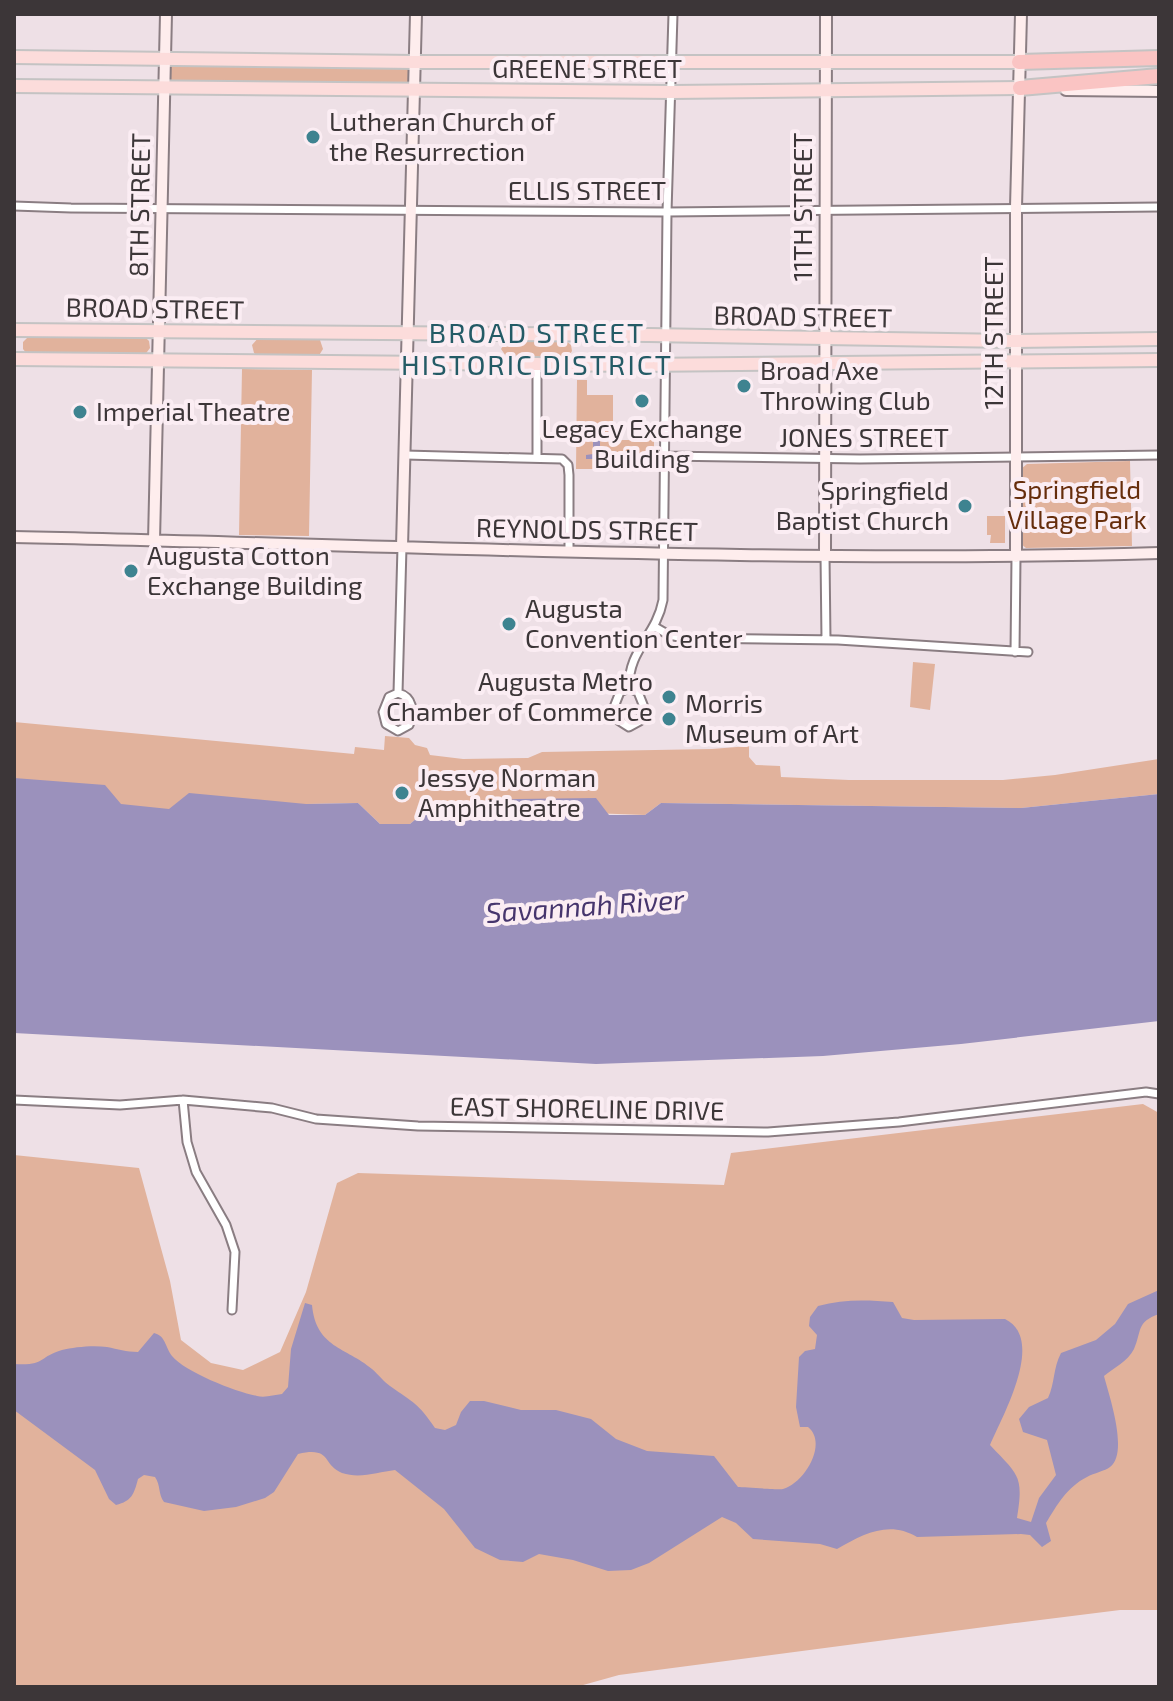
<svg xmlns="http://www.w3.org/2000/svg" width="1173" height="1701" viewBox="0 0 1173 1701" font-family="'Exo 2',sans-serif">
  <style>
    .green { fill: #e1b29c }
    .water { fill: #9b91bc }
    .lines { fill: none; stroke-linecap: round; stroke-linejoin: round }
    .street-casing { stroke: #8a7d82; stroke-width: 11 }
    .secondary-casing { stroke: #8a7d82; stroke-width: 14 }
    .primary-casing { stroke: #c4c3c3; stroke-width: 16 }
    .highway-casing { stroke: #c4c3c3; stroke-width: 18 }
    .street { stroke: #fff; stroke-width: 7 }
    .secondary { stroke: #feeded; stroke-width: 10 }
    .primary { stroke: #fcdcdb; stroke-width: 12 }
    .highway { stroke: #fac4c3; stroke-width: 14 }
    .poi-dot { fill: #3e8390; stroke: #fbedf3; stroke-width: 3 }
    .labels { text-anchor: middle; stroke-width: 8; stroke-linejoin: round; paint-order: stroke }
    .street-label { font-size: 26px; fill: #3c3638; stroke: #fbedf3 }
    .poi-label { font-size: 26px; fill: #3c3638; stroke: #fbedf3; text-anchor: start }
    .park-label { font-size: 26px; fill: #662d0b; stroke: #fbedf3 }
    .neighbourhood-label { font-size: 28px; letter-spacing: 2px; fill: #245b66; stroke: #fbedf3 }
    .water-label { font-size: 28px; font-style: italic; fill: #46356d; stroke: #fbedf3 }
  </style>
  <rect width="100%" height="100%" fill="#eee0e6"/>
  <!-- green -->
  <path class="green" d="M165 59 414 62V89L164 88Z
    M30 335 144 336 149 341 150 348 144 356 27 354 23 349V342Z
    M259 337 315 338 320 340 323 349 318 357H259L254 353 252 345Z
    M508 339H564L571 345 572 351 567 359H508L501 349Z
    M242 369 312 370 309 536 239 535Z
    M577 380H587V395H613V440H654V455H624L623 469H576Z
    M1130 461 1132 546 1026 548 1021 544V469L1027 464Z
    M987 516H1005V543H990L991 535H987Z
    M913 662 935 664 930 710 910 707Z
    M14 722 354 754 355 747 384 750 385 736 409 738 415 745 427 748 430 755 463 759 528 758 542 752 712 749 749 746V757L756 765 780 766 781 777 849 780H1003L1055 775 1159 759V794L1021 808 661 803 645 815 430 807 410 824H380L358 803 306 804 179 821 14 809Z
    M1143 1104 1159 1113V1610H1120L1015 1623 619 1675 576 1687H14V1155L139 1168 170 1281 181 1340 211 1363 243 1370 280 1352 306 1292 337 1183 358 1173 724 1185 731 1153Z"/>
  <!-- water -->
  <path class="water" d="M593 434H608V440H600V451H616V464H607V459H586V455L593 454Z
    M14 778 105 785 121 804 169 809 189 793 306 804 358 803 380 824H410L430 807 517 799 596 798 609 815H645L661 803 1021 808 1159 794V1021L961 1044 823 1056 596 1064 14 1033Z
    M1159 1290V1314C1136 1322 1142 1331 1134 1349 1128 1361 1114 1368 1104 1376 1109 1395 1129 1453 1110 1467 1105 1471 1094 1473 1087 1477 1067 1487 1057 1505 1046 1523L1051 1541 1042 1547 1030 1535 1021 1534 917 1537C889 1520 863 1534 837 1549L820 1544 753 1539 736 1523 722 1517 649 1563 631 1570 608 1571 573 1560 539 1554 523 1562 500 1560 475 1548 444 1509 395 1470C378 1472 360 1479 342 1473 322 1465 332 1446 298 1454L274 1492 265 1498 236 1507 204 1511 164 1502C158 1494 161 1486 155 1477L144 1475 138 1479C134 1494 132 1501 116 1505L109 1499 95 1470 14 1410V1364C46 1366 38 1357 62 1350 74 1347 93 1345 107 1347 118 1349 126 1352 138 1352L154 1333C166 1336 165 1347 172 1356 185 1372 236 1392 257 1396 265 1398 274 1395 282 1394L288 1387 291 1349 305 1303 312 1305C316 1348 346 1347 372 1369 379 1375 384 1382 390 1386 414 1403 418 1403 435 1428L445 1430 456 1425 461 1412 470 1401H484L521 1410H556L591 1419 616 1439 647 1451 714 1456 738 1487C744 1487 781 1490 783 1489 805 1483 828 1443 808 1427H800L796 1407 799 1357 805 1351 815 1349 817 1335 809 1326 810 1317 818 1306C843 1299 867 1300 893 1302L902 1318 914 1320 1005 1319C1046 1339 1003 1415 990 1445 1018 1475 1024 1475 1017 1518L1031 1522 1039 1498 1056 1475 1047 1440 1023 1432 1019 1419 1029 1407 1048 1398C1055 1383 1053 1368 1061 1353L1096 1340 1115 1324 1128 1304Z"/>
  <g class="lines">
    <!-- street casing -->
    <g class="street-casing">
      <path id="street" d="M14 206 71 208 667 212 1159 207
        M405 455 562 459 568 465 569 475V552
        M665 456 860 459 1159 455
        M537 457V364
        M825 555 826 640
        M655 627 669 635 684 638 838 640 1028 652
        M1015 652 1016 557
        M629 688C628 649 656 637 663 600L667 212 673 14
        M629 688 638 692 644 707 640 721 629 727 618 720 614 707 620 692Z
        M398 693 402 547
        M398 693C413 697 415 712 409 725L398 731 386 724 383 712 389 697Z
        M14 1100 120 1105 183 1100 272 1108 316 1119 418 1126 768 1132 899 1122 1146 1092 1159 1094
        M183 1100 187 1142 196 1172 226 1225 235 1252 232 1310"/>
    </g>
    <!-- secondary casing -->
    <g class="secondary-casing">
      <path id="secondary" d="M1066 90 1159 91
        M14 537C396 545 777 564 1159 553
        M154 541 166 14
        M402 547 416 14
        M825 555 826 14
        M1016 557V207L1021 14"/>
    </g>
    <!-- primary casing -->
    <g class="primary-casing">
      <path id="primary" d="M14 57 414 62H1019
        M14 86 672 92 1020 88
        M14 330 649 335 1010 341 1159 339
        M14 359 640 365 1159 360"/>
    </g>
    <!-- highway casing -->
    <g class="highway-casing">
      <path id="highway" d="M1019 62 1159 58
        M1020 88 1159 76"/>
    </g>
    <!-- street -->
    <use href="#street" class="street"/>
    <!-- secondary -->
    <use href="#secondary" class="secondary"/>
    <!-- primary -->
    <use href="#primary" class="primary"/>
    <!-- highway -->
    <use href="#highway" class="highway"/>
  </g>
  <!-- markers -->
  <g class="poi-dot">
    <circle cx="313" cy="137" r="8"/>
    <circle cx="744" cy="386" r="8"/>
    <circle cx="642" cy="401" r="8"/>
    <circle cx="80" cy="412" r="8"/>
    <circle cx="965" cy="506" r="8"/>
    <circle cx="131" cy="571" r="8"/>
    <circle cx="509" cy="624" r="8"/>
    <circle cx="669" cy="697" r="8"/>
    <circle cx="669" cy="719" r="8"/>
    <circle cx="402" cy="793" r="8"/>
  </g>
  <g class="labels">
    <!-- street labels -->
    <g class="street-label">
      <text x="587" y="78">GREENE STREET</text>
      <text x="587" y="200">ELLIS STREET</text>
      <text transform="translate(140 205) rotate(-89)" y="9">8TH STREET</text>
      <text transform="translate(803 207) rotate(-90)" y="9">11TH STREET</text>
      <text transform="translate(155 309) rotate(1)" y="9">BROAD STREET</text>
      <text transform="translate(803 317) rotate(1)" y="9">BROAD STREET</text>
      <text transform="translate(994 333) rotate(-90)" y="9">12TH STREET</text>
      <text x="864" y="447">JONES STREET</text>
      <text transform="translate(587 530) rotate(1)" y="9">REYNOLDS STREET</text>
      <text transform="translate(587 1109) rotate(1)" y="9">EAST SHORELINE DRIVE</text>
    </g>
    <!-- poi labels -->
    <g class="poi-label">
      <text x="329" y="131">Lutheran Church of<tspan x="329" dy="30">the Resurrection</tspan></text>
      <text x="760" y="380">Broad Axe<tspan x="760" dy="30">Throwing Club</tspan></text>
      <text x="96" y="421">Imperial Theatre</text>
      <text x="642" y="438" text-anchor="middle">Legacy Exchange<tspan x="642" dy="30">Building</tspan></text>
      <text x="949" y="500" text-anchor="end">Springfield<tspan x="949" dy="30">Baptist Church</tspan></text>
      <text x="147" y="565">Augusta Cotton<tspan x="147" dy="30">Exchange Building</tspan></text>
      <text x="525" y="618">Augusta<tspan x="525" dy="30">Convention Center</tspan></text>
      <text x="653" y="691" text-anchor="end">Augusta Metro<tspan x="653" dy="30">Chamber of Commerce</tspan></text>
      <text x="685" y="713">Morris<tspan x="685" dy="30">Museum of Art</tspan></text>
      <text x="418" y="787">Jessye Norman<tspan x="418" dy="30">Amphitheatre</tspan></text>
    </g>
    <!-- park labels -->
    <g class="park-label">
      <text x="1077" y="499">Springfield<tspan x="1077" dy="30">Village Park</tspan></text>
    </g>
    <!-- neighbourhood labels -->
    <g class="neighbourhood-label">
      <text x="537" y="343">BROAD STREET<tspan x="537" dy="32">HISTORIC DISTRICT</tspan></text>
    </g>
    <!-- water labels -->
    <g class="water-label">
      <text transform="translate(585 906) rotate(-4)" y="10">Savannah River</text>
    </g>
  </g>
  <!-- border -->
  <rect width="1173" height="1701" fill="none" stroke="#3c3638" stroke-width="32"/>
</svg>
